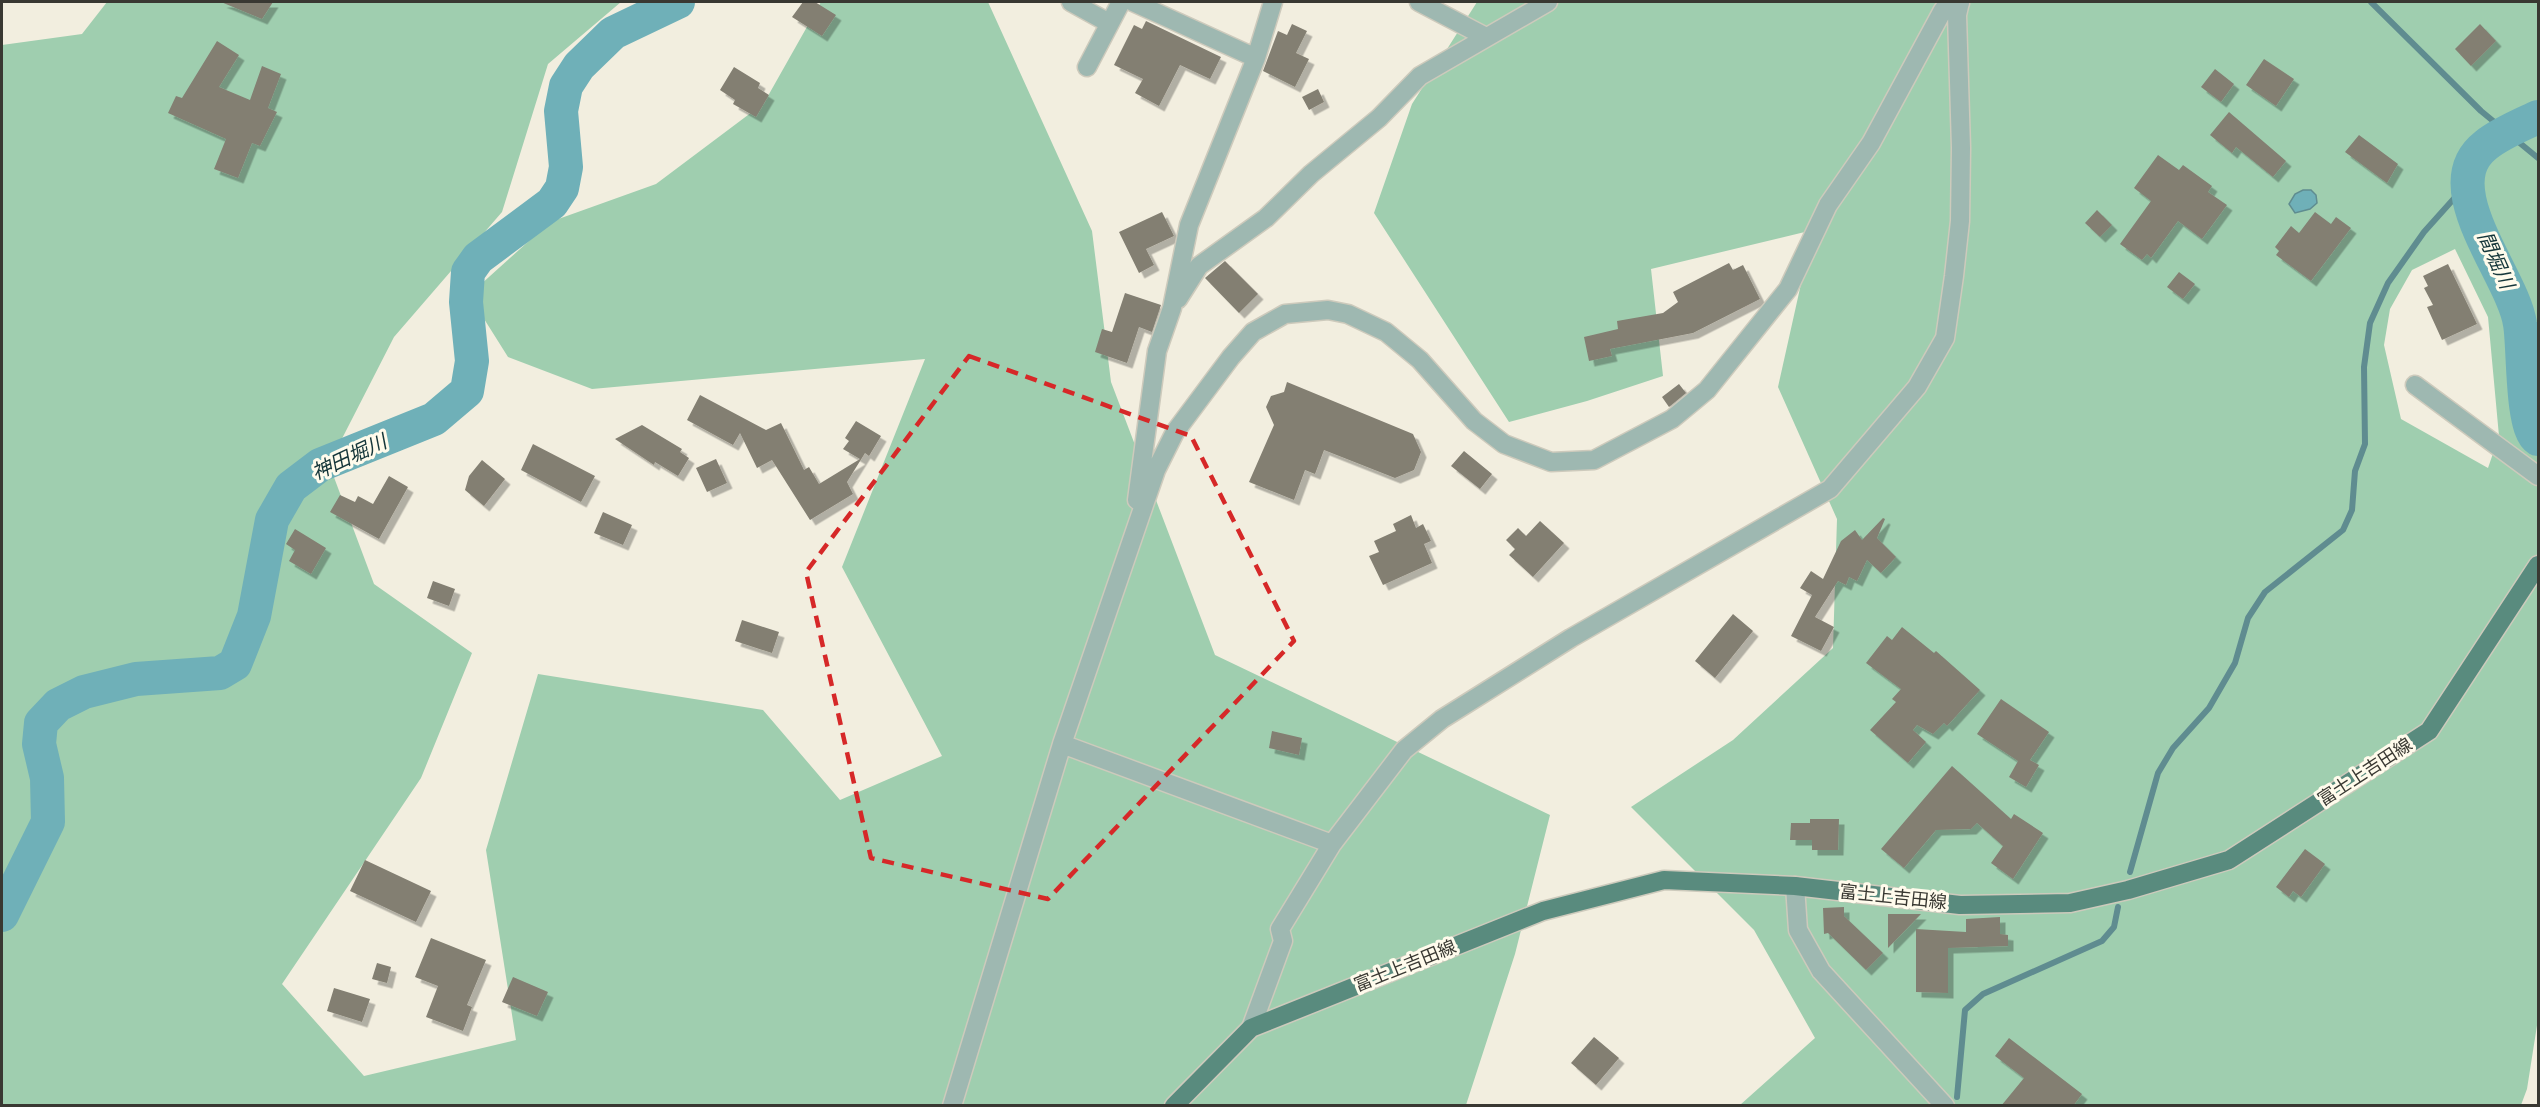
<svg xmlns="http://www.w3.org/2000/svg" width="2540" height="1107" viewBox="0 0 2540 1107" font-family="Lato,'Noto Sans JP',sans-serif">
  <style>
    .green { fill: #9fceaf; fill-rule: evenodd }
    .water { fill: #6fb0b8; stroke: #5f8c90; stroke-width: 1.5 }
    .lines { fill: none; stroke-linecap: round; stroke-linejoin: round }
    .stream { stroke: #5f8c90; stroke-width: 6 }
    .river { stroke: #6fb0b8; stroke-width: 34 }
    .building { fill: #837f72; filter: url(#shadow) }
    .minor-casing { stroke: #cdcabc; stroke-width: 21 }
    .major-casing { stroke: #cdcabc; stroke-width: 21 }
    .minor { stroke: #9eb8b1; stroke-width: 18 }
    .major { stroke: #598b7e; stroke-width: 18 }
    .marked { fill: none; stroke: #d62828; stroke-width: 4.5; stroke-dasharray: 12 8; stroke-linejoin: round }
    .labels { text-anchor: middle; stroke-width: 6; stroke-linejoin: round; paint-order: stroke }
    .street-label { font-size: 18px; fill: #393832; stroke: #fffbec }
    .water-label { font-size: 20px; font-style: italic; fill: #15363a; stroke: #fffbec }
  </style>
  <defs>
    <filter id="shadow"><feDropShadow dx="5.5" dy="5.5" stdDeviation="0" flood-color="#0004"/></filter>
  </defs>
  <rect width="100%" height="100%" fill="#f2eedf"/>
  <!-- green -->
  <path class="green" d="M107 2H621L548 64 502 212 394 337 329 464 374 584 472 653 421 778 282 984 364 1076 516 1040 486 850 538 674 763 710 840 800 942 756 842 567 925 359 592 389 508 357 469 295 550 222 656 184 764 103 821 2H988L1092 231 1111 382 1215 655 1550 815 1515 954 1466 1105H2V45L82 34Z
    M1477 2H2538V1019L2527 1089 2521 1105H1740L1815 1038 1754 930 1631 807 1733 740 1833 648 1837 519 1778 387 1813 230 1651 269 1663 376 1587 401 1509 422 1374 213 1412 104ZM2455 249 2488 317 2499 436 2488 468 2401 419 2384 345 2390 309 2412 270Z"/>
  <!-- water -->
  <path class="water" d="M2303 190H2311L2316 195 2317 203 2310 209 2295 213 2289 204 2295 194Z"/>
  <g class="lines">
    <!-- stream -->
    <path class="stream" d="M2371 2 2481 111 2538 158
      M2130 872 2158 773 2173 748 2209 708 2235 663 2248 618 2265 592 2343 530 2352 510 2355 471 2365 444 2364 367 2370 323 2388 283 2424 232 2467 184
      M1957 1097 1965 1010 1983 994 2102 941 2114 927 2118 907"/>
    <!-- river -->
    <path class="river" d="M2538 117C2521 125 2501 133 2486 145 2432 187 2513 275 2520 324 2524 346 2521 429 2538 439
      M2 915 48 822 47 778 39 744 41 723 58 705 84 692 136 679 220 673 235 664 254 616 272 520 291 487 320 465 434 419 467 391 472 361 466 302 468 272 478 258 552 203 562 188 566 167 561 111 566 86 579 66 613 33 678 2"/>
  </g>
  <!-- building -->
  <path class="building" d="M221 2H273L262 19Z
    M803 2H815L836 15 822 36 792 17Z
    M1146 21 1221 57 1210 79 1180 65 1159 106 1135 93 1143 79 1114 65 1134 25 1142 29Z
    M1292 24 1307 31 1296 53 1309 59 1295 87 1263 71 1278 31 1287 35Z
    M2480 24 2496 41 2471 66 2455 49Z
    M217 41 239 55 219 87 250 100 262 66 281 74 268 108 277 112 260 146 252 143 238 178 214 169 226 139 168 113 176 96 182 98Z
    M2264 59 2294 79 2276 106 2246 85Z
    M734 67 760 83 758 88 769 95 756 117 733 104 735 100 720 90Z
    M2215 69 2234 84 2221 102 2201 87Z
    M1318 89 1324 102 1309 110 1302 97Z
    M2229 112 2286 161 2273 177 2236 147 2232 153 2210 135Z
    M2359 135 2398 164 2387 183 2345 152Z
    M2158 155 2179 170 2183 165 2212 186 2208 192 2227 205 2202 239 2178 221 2151 258 2147 254 2142 260 2120 244 2151 201 2134 188Z
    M2097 210 2112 225 2100 237 2085 223Z
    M1162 212 1174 236 1146 249 1154 265 1139 273 1119 232Z
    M2315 212 2331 224 2336 217 2351 228 2311 281 2276 255 2279 251 2275 247 2291 226 2299 233Z
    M1225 261 1258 294 1239 313 1205 278Z
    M1729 263 1733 270 1743 265 1760 299 1693 333 1610 349 1612 356 1589 361 1584 337 1618 329 1617 321 1663 313 1678 302 1673 292Z
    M2448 264 2477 324 2442 340 2427 307 2433 305 2424 288 2428 286 2423 276Z
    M2179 272 2195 284 2183 299 2167 287Z
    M1125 293 1161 305 1152 332 1139 327 1127 363 1095 352 1102 329 1112 332Z
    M1287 382 1413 434 1421 452 1414 470 1395 478 1324 450 1315 474 1305 470 1294 500 1249 482 1274 425 1266 407 1271 396 1284 392Z
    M1679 384 1686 393 1669 407 1662 397Z
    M700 395 766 430 781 423 804 470 809 467 819 484 860 459 843 449 849 441 845 438 856 421 881 436 869 456 865 453 847 482 853 494 810 520 772 460 757 468 740 433 733 445 687 420Z
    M642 425 682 449 680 452 689 458 678 476 655 462 654 465 615 439Z
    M533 444 595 476 581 502 521 470Z
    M1464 451 1492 474 1480 489 1451 466Z
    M716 459 727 483 707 492 696 468Z
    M482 460 505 479 484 506 465 490 469 476Z
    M389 476 408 487 379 539 330 512 340 495 355 502 358 496 373 504Z
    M603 512 632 525 623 545 594 533Z
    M1411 515 1416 528 1423 524 1431 541 1424 544 1432 563 1383 585 1369 556 1379 552 1374 541 1396 531 1393 524Z
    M1883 518 1885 519 1877 538 1896 557 1881 573 1867 560 1857 581 1849 577 1846 585 1838 581 1815 617 1834 627 1821 651 1791 636 1812 595 1800 588 1811 571 1823 579 1841 541 1855 530 1862 540Z
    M1540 521 1564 543 1533 577 1509 555 1515 549 1506 540 1518 528 1526 536Z
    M295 529 326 548 311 574 289 561 295 550 286 544Z
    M433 581 455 589 449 606 427 598Z
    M1733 614 1753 631 1715 678 1695 661Z
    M742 620 779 632 772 653 735 641Z
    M1902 627 1934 653 1936 651 1980 690 1947 726 1944 723 1933 734 1917 725 1913 730 1926 742 1908 763 1870 730 1896 702 1892 699 1901 689 1866 663 1887 636 1892 640Z
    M2001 699 2049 732 2030 760 2039 765 2026 787 2009 777 2018 761 1977 734Z
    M1272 731 1302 738 1299 755 1269 748Z
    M1952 766 2011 819 2014 814 2043 833 2013 879 1991 863 2003 846 1977 823 1971 829 1936 830 1904 868 1881 849Z
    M1810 819H1839L1838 850H1812V840H1790L1791 823H1810Z
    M2305 849 2325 864 2301 897 2293 891 2289 897 2276 887Z
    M365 860 431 891 416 922 350 891Z
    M1844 907V916L1883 953 1866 970 1828 933 1824 934 1823 908Z
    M1888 914H1921L1888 948Z
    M2000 917V934L2008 935V946L1948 948V993L1916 992V929L1966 932V919Z
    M431 938 486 960 467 1005 472 1007 463 1031 426 1017 438 986 415 977Z
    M377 963 391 967 387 983 372 979Z
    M513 977 548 992 537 1016 502 1002Z
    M334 988 370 999 362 1022 327 1011Z
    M1594 1037 1619 1058 1596 1085 1571 1063Z
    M2009 1038 2082 1094 2073 1106H2001L2024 1078 1995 1056Z"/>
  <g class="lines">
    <!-- minor casing -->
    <g class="minor-casing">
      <path id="minor" d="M1071 2 1109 23
        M1133 2 1256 58
        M1419 2 1486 37
        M1087 67 1121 2
        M1178 299 1199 266 1266 218 1311 174 1379 118 1420 76 1548 2
        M2415 385 2538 476
        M1137 500 1157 351 1172 308 1189 225 1256 58 1273 2
        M1062 744 1332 844 1404 750 1442 719 1571 638 1830 489 1917 387 1945 338 1954 276 1960 221 1961 148 1957 15 1960 2
        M1795 886 1798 930 1821 971 1945 1106
        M1251 1028 1283 941 1280 929 1332 844
        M952 1106 1062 744 1156 470 1175 432 1231 357 1253 332 1285 314 1328 310 1348 314 1386 332 1420 360 1474 421 1504 444 1551 462 1594 460 1672 419 1707 390 1788 289 1828 205 1871 143 1943 10 1960 3"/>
    </g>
    <!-- major casing -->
    <g class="major-casing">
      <path id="major" d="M1174 1106 1251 1028 1543 911 1664 880 1795 886 1960 905 2070 903 2128 890 2229 860 2429 731 2538 565"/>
    </g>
    <!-- minor -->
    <use href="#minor" class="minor"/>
    <!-- major -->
    <use href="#major" class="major"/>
  </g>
  <!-- marked area -->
  <path class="marked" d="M969 356 1191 436 1294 641 1048 899 871 858 806 572Z"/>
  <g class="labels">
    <!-- street labels -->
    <g class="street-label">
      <text transform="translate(2365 772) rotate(-33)" y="6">富士上吉田線</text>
      <text transform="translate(1893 897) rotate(6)" y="6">富士上吉田線</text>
      <text transform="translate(1405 966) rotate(-22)" y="6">富士上吉田線</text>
    </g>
    <!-- water labels -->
    <g class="water-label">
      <text transform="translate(2496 260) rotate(66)" y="7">間堀川</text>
      <text transform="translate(349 457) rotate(-25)" y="7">神田堀川</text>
    </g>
  </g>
  <!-- border -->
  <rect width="2540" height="1107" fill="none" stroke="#393832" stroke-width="6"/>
</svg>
